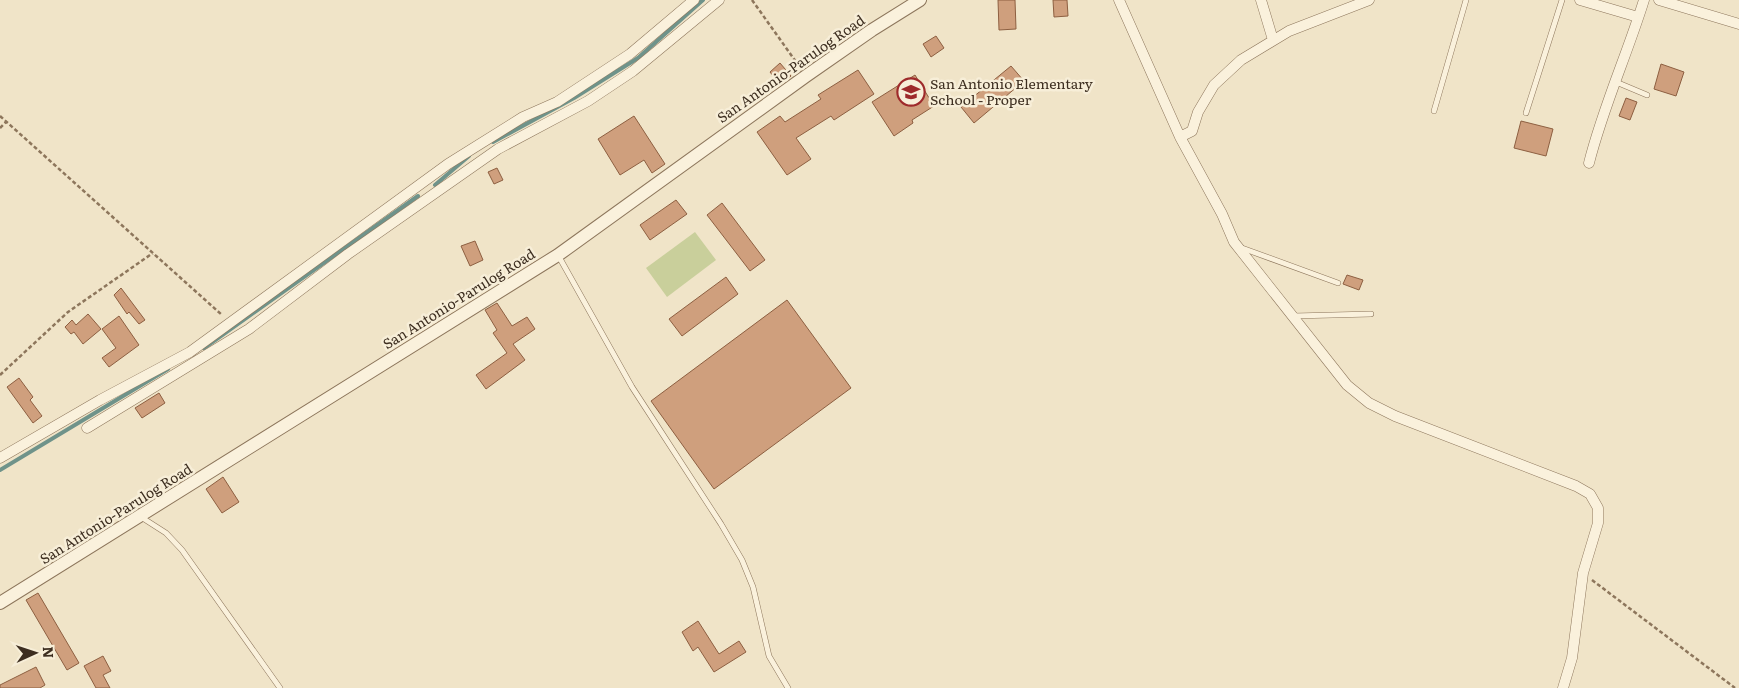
<svg xmlns="http://www.w3.org/2000/svg" width="1739" height="688" viewBox="0 0 1739 688" font-family="Literata,serif">
  <style>
    .green { fill: #c9cf9b }
    .lines { fill: none; stroke-linecap: round; stroke-linejoin: round }
    .stream { stroke: #6f938a; stroke-width: 4 }
    .building { fill: #cf9f7d; stroke: #8d5f41 }
    .service-casing { stroke: #8d765c; stroke-width: 6 }
    .minor-casing { stroke: #8d765c; stroke-width: 11 }
    .tertiary-casing { stroke: #8d765c; stroke-width: 14 }
    .path { stroke: #8d765c; stroke-width: 2.5; stroke-dasharray: 4 2.5; stroke-linecap: butt }
    .service { stroke: #faf1dc; stroke-width: 5 }
    .minor { stroke: #faf1dc; stroke-width: 10 }
    .tertiary { stroke: #faf1dc; stroke-width: 12 }
    .labels { text-anchor: middle; stroke-width: 5; stroke-linejoin: round; paint-order: stroke }
    .street-label { font-size: 14px; fill: #3d2e20; stroke: #f7eed8 }
    .poi-label { font-size: 14px; fill: #3d2e20; stroke: #f7eed8; text-anchor: start }
  </style>
  <rect width="100%" height="100%" fill="#f0e4c8"/>
  <!-- green -->
  <path class="green" d="M695 232 716 260 667 297 646 268Z"/>
  <g class="lines">
    <!-- stream -->
    <path class="stream" d="M493 142 574 98 638 58 703 0
      M435 185 469 156
      M204 348 418 196
      M0 470 168 369"/>
  </g>
  <!-- building -->
  <path class="building" d="M998 0H1015L1016 29 999 30Z
    M1053 0H1067L1068 16 1054 17Z
    M936 36 944 48 931 57 923 44Z
    M780 63 791 76 780 85 770 72Z
    M1661 64 1684 72 1676 96 1654 89Z
    M1011 66 1024 81 974 123 961 107Z
    M858 70 874 94 834 120 831 116 796 138 811 159 787 175 757 132 780 116 785 122 821 99 818 95Z
    M915 75 934 106 912 120 913 123 894 136 872 102Z
    M1626 98 1637 102 1630 120 1619 116Z
    M634 116 665 164 652 173 644 160 620 175 598 139Z
    M1521 121 1553 129 1546 156 1514 148Z
    M497 168 503 180 494 184 488 172Z
    M676 200 687 214 650 240 640 225Z
    M722 203 765 260 750 271 707 215Z
    M475 241 483 260 470 266 461 246Z
    M1347 275 1363 280 1359 290 1343 284Z
    M726 277 738 294 682 336 669 319Z
    M121 288 145 320 139 324 129 312 127 314 114 295Z
    M787 300 851 388 714 489 651 401Z
    M497 303 512 326 527 317 535 329 513 344 525 360 486 389 476 375 507 353 493 333 497 330 485 310Z
    M88 314 101 329 83 344 74 332 71 334 65 327 72 320 76 325Z
    M119 316 139 345 109 367 102 358 116 348 102 329Z
    M19 378 33 397 30 400 42 416 33 423 7 387Z
    M159 393 165 403 142 418 135 408Z
    M223 477 239 502 222 513 206 489Z
    M38 593 79 663 67 670 26 600Z
    M698 621 719 654 739 641 746 652 714 672 698 647 693 651 682 632Z
    M103 656 111 671 103 675 110 688H96L84 666Z
    M36 667 45 685 40 688H0V685Z"/>
  <g class="lines">
    <!-- service casing -->
    <g class="service-casing">
      <path id="service" d="M1616 82 1647 95
        M1434 111 1466 0
        M1526 113 1562 0
        M1242 248 1338 283
        M558 255 632 387 721 524 742 560 753 587 769 656 788 688
        M1294 316 1371 314
        M141 517 166 533 182 550 280 688"/>
    </g>
    <!-- minor casing -->
    <g class="minor-casing">
      <path id="minor" d="M1119 0 1180 137 1222 214 1234 242 1347 385 1369 403 1395 416 1576 486 1590 494 1598 508V523L1583 573 1572 658 1563 688
        M1261 0 1273 40
        M1580 0 1638 17
        M1659 0 1739 24
        M1180 137 1192 131 1198 112 1214 85 1241 60 1289 31 1369 0
        M1589 163C1603 107 1627 55 1644 0
        M87 428 249 329 348 254 498 149 588 101 633 71 719 0
        M0 458 100 400 190 352 448 164 523 117 557 102 630 54 694 0"/>
    </g>
    <!-- tertiary casing -->
    <g class="tertiary-casing">
      <path id="tertiary" d="M0 603 558 255 806 76 872 30 920 0"/>
    </g>
    <!-- path -->
    <path class="path" d="M752 0 799 66
      M0 116 222 315
      M0 128 6 122
      M0 375 68 312 153 253
      M1592 580 1735 688"/>
    <!-- service -->
    <use href="#service" class="service"/>
    <!-- minor -->
    <use href="#minor" class="minor"/>
    <!-- tertiary -->
    <use href="#tertiary" class="tertiary"/>
  </g>
  <!-- icons -->
  <defs>
    <g id="school-ring" transform="scale(1.4375)"><circle r="9.5" fill="#f7eed8" stroke="#9e2a2b" stroke-width="1.5"/><path d="M0-5L7-2L0 1L-7-2ZM-4 1L0 2.5L4 1V4Q0 6-4 4Z" fill="#9e2a2b"/></g>
  </defs>
  <g fill-rule="evenodd">
    <use href="#school-ring" x="911" y="92"/>
  </g>
  <g class="labels">
    <!-- street labels -->
    <g class="street-label">
      <text transform="translate(791 69) rotate(-35)" y="5">San Antonio-Parulog Road</text>
      <text transform="translate(459 299) rotate(-32)" y="5">San Antonio-Parulog Road</text>
      <text transform="translate(116 514) rotate(-32)" y="5">San Antonio-Parulog Road</text>
    </g>
    <!-- poi labels -->
    <g class="poi-label">
      <text x="930" y="89">San Antonio Elementary<tspan x="930" dy="16">School - Proper</tspan></text>
    </g>
  </g>
  <!-- north arrow -->
  <g transform="translate(35 653) rotate(87)" stroke="#f7eed8" stroke-width="4" paint-order="stroke">
  <path d="M0-4L9 19L0 12L-9 19Z" fill="#3d2e20"/>
  <text y="-8" font-size="14" font-weight="bold" text-anchor="middle" fill="#3d2e20">N</text>
  </g>
</svg>
